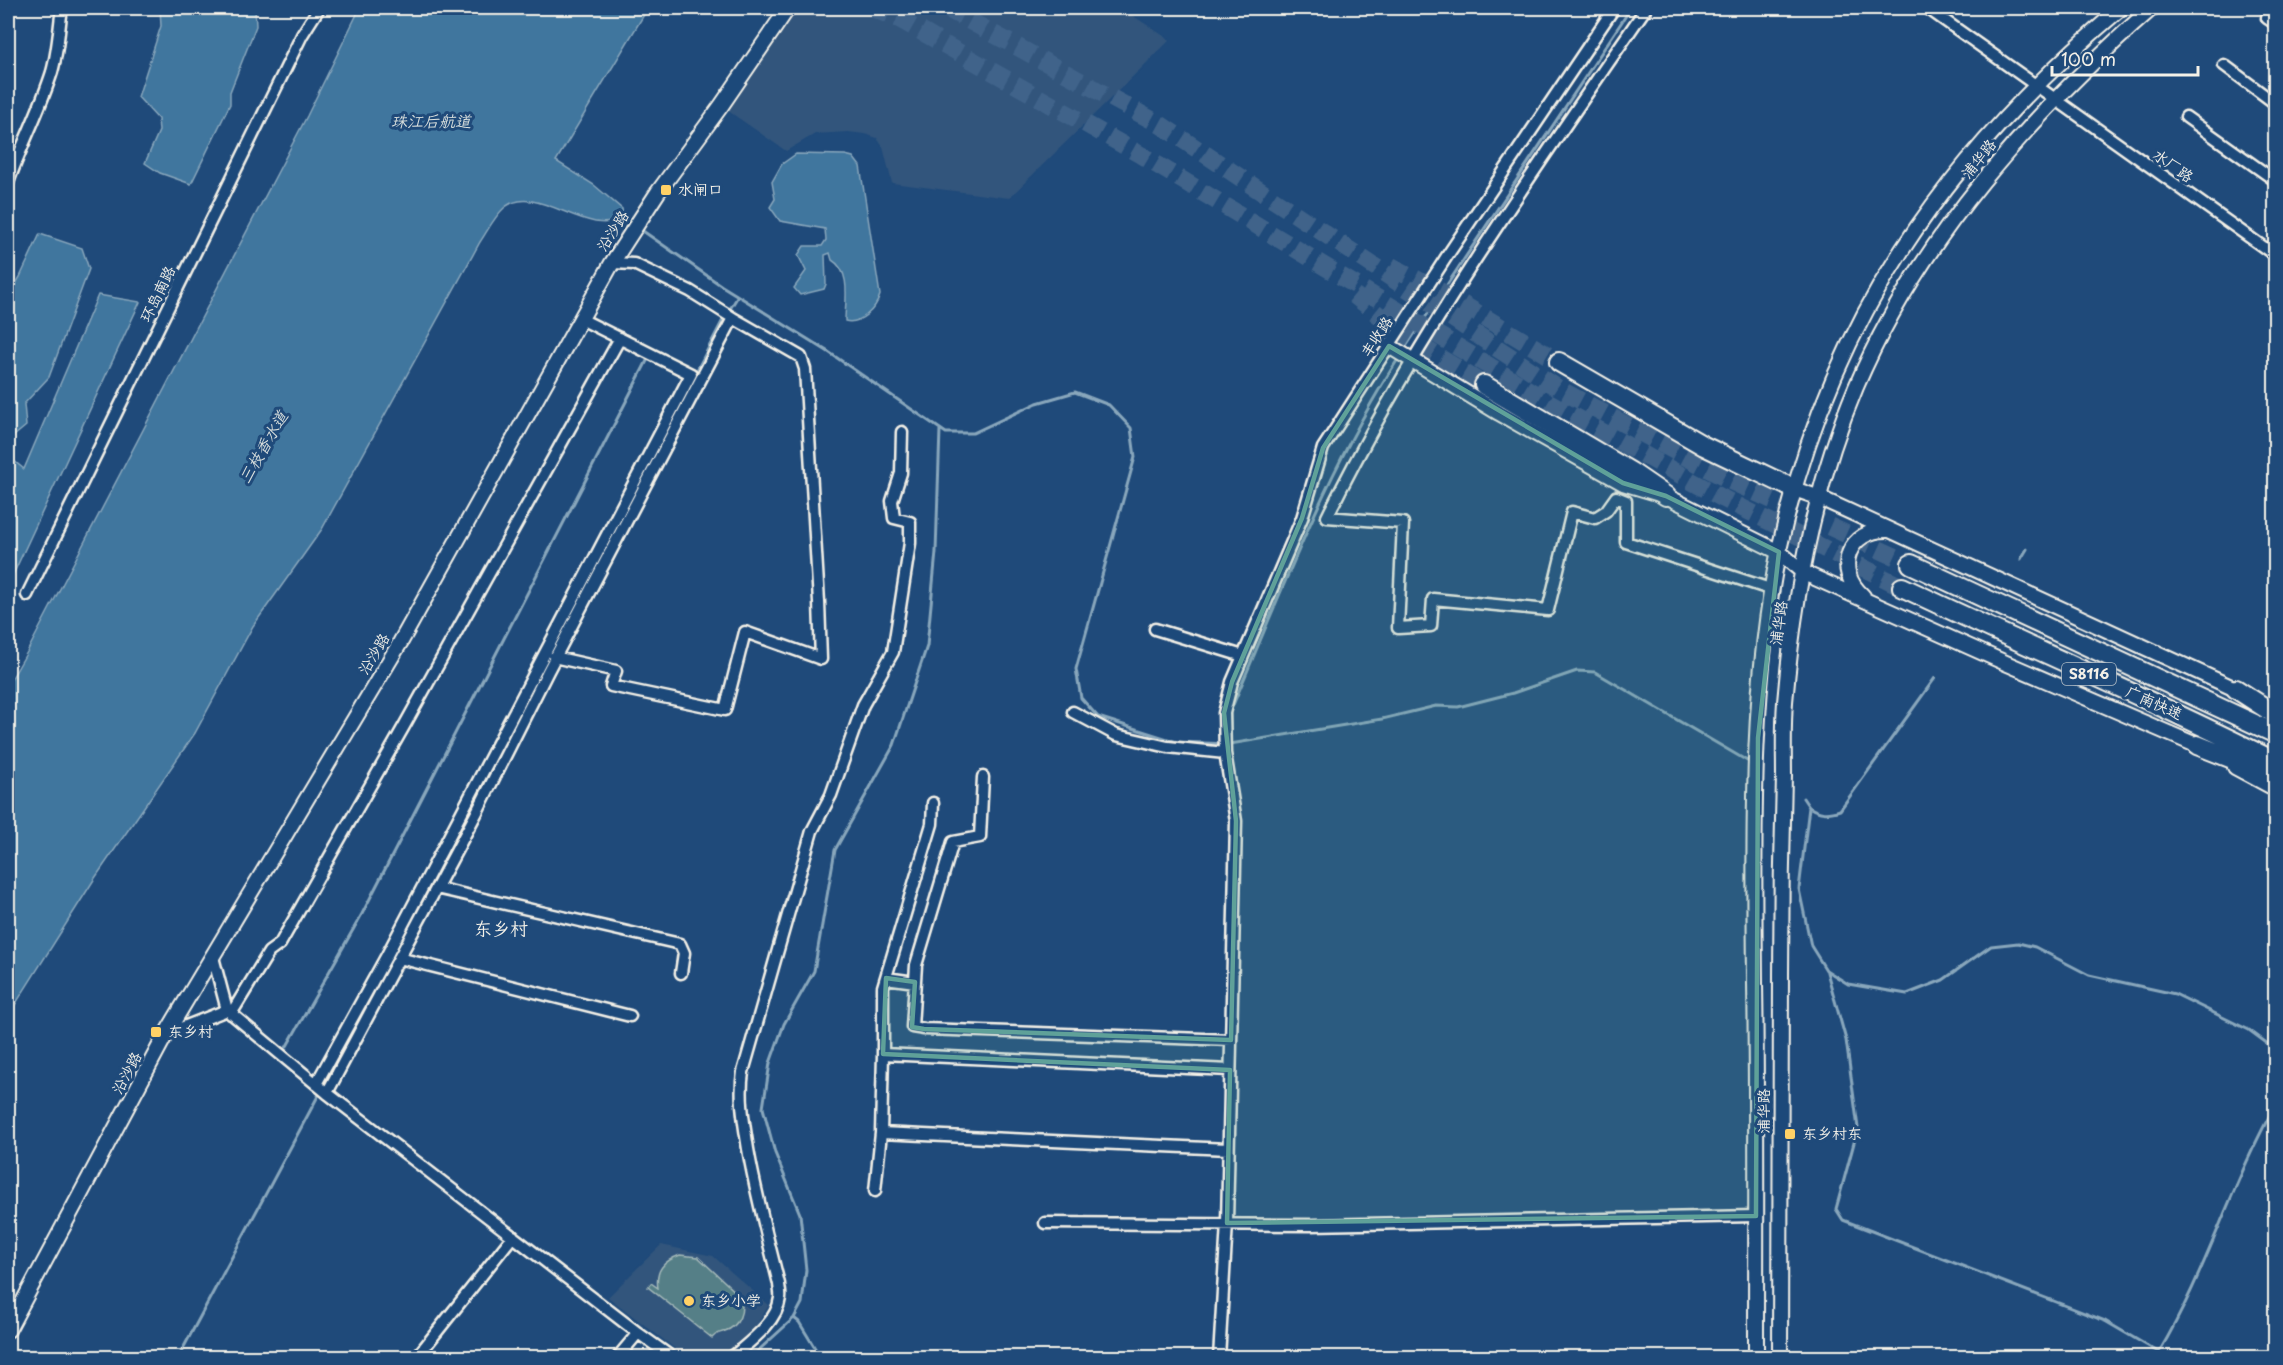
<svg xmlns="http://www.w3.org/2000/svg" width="2283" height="1365" viewBox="0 0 2283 1365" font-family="'Playpen Sans','LXGW WenKai TC',sans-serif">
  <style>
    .built { fill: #32557c }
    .green { fill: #547f87; stroke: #a4b8b8; stroke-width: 1.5 }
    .water { fill: #41769e; stroke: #89a7bc; stroke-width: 1.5 }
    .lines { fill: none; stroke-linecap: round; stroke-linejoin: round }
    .stream { stroke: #89a7bc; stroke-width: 3 }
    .highway-tunnel { stroke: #3f638a; stroke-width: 18; stroke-dasharray: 18 9; stroke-linecap: butt }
    .street-casing { stroke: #f4f1e8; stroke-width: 15 }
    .secondary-casing { stroke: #f4f1e8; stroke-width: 18 }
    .highway-casing { stroke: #f4f1e8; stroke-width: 22 }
    .street { stroke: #1f4a7a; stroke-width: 10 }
    .secondary { stroke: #1f4a7a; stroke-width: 14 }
    .highway { stroke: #1f4a7a; stroke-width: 18 }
    .marked { fill: #5fa199; fill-opacity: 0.2; stroke: #5fa199; stroke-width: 4.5; stroke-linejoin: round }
    .poi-dot { fill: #ffd166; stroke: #1f4a7a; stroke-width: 2 }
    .labels { text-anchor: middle; stroke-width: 6; stroke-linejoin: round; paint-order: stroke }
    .shield { fill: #1f4a7a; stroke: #b4bfc7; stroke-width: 1.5 }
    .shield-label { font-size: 14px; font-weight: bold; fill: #f4f1e8 }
    .street-label { font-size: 15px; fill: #f4f1e8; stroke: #1f4a7a }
    .poi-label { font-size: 15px; fill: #f4f1e8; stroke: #1f4a7a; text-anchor: start }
    .water-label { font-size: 16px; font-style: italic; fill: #d9dfdd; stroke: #1f4a7a }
    .quarter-label { font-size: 18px; fill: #f4f1e8; stroke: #1f4a7a }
  </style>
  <rect width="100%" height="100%" fill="#1f4a7a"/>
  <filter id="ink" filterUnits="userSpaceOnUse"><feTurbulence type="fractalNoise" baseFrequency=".0167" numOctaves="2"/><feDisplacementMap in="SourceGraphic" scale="12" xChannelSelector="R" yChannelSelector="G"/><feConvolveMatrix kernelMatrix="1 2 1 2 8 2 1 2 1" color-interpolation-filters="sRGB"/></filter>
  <g filter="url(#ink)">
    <!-- built -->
    <path class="built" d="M788 8H1121L1170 40 1009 198 892 183 883 147 877 138 865 134 848 132 815 134 786 151 721 106Z
      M661 1245 713 1256 769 1305 751 1334 720 1357H686L608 1297Z"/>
    <!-- green -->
    <path class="green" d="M680 1255 698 1257 741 1297C744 1311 740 1326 725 1331 719 1334 717 1332 712 1338L648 1287 651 1283 658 1288C655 1270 664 1261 680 1255Z"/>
    <!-- water -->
    <path class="water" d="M160 8H255L256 26 230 92V104L191 184 160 173 145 163 159 131 158 119 138 97 161 26Z
      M360 8H648L556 161 594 185 622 209 623 217C589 241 536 180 504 208 494 217 487 232 480 242L322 529 253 626 195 733 95 878 8 1016V685L27 652 307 116Z
      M796 154 845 155 853 157 860 166 880 295C876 309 860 325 845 321 845 301 852 272 832 260L830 253 825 255 826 284 824 289 800 295 794 288 806 271 798 255 804 246H822L826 240 825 229 780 221 770 207 775 199 772 182 782 164Z
      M40 234 82 248 89 269 49 377 24 404 26 426 8 441V297L20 277Z
      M98 295 140 302 11 579H8V456L24 469Z"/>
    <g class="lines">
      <!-- stream -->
      <path class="stream" d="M620 215 632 223
        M640 229 722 286 827 351 946 433H973L1037 403 1075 392 1109 405 1131 428 1135 457 1076 669 1081 698 1098 717 1177 742 1230 744 1382 719 1436 706 1458 707 1513 693 1577 671 1595 672 1749 762
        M730 309 738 296
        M1403 351 1631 8
        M695 374 724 318
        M2021 559 2027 549
        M1230 743V712C1282 591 1328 466 1400 356
        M1803 798 1809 807 1799 889 1811 946 1826 970 1848 984 1907 994 1943 980 1991 946 2018 943 2035 947 2089 975 2175 994 2249 1030 2276 1050
        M1809 807C1820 814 1827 814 1840 810L1935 678
        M1827 972 1846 1040 1858 1128 1836 1209 1843 1220 2105 1321 2158 1352 2159 1358
        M283 1053 362 914 650 355
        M326 1081 384 971
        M2159 1352C2206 1274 2231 1183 2276 1104
        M178 1358 318 1096
        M750 1358 794 1318
        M821 1358 799 1322 794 1318 802 1303 806 1270 800 1214 775 1153 763 1108 770 1063 784 1024 814 971 835 850 894 745 927 646 936 552 940 429"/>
      <!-- highway-tunnel -->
      <path class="highway-tunnel" d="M872 8 899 19 1141 155 1550 403 1724 499 1902 587
        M946 8 1161 125 1559 389 1733 482 1911 564
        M1391 266 1447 295 1559 362
        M1354 295 1406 337 1484 385"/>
      <!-- street casing -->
      <g class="street-casing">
        <path id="street" d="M1646 8C1533 173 1415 337 1327 517L1403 523 1398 628 1431 626 1433 599 1548 610 1572 512 1595 518 1606 511 1616 497 1626 501V542L1773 590
          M1927 8 2276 256
          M2267 18 2276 24
          M2224 65 2276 104
          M2186 117 2276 181
          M8 183C21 146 40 110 52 72 58 51 59 28 62 8
          M27 595 302 35 319 8
          M1155 629 1243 656
          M554 657 616 671 611 686 725 710 745 632 821 659 819 602 805 369 801 357 733 318
          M1073 712 1116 735 1168 747 1225 753
          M983 777 980 837 953 842 916 965 912 1027 924 1029 1231 1040
          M436 888 680 944 684 953 681 973
          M213 957 227 1010 327 1093 638 1333 673 1358
          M399 958 630 1016
          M886 978 915 982
          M231 1014 269 952 280 944 403 728 620 338
          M166 1034 227 1010
          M883 1054V987L932 824 933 803
          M316 1084 387 955 691 374 581 319
          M327 1093 476 814 548 671 733 318 690 291 634 264 612 263
          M881 1133 1228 1149
          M875 1191 881 1133 883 1054 1230 1070
          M1045 1223 1311 1225 1756 1216
          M416 1358 513 1236
          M617 1358 638 1333
          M731 1358C748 1343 777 1323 780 1298 781 1294 779 1288 779 1284 768 1239 756 1195 748 1149 744 1123 739 1098 743 1072L812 831 831 795 863 705 893 652 910 543V522L894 518 892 501 901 473 902 432
          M1219 1358 1227 1223 1236 821 1225 753 1224 713 1232 682 1302 518 1323 448 1447 256 1614 8"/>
      </g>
      <!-- secondary casing -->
      <g class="secondary-casing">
        <path id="secondary" d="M1389 346 1499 413 1623 483 1666 496 1779 552 1804 573 2008 664 2203 748
          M1794 489 1820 498 2244 693
          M1863 596C1833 570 1848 529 1888 530
          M2235 767 2276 789
          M8 1330 166 1034 400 643 612 263 658 192 721 106 788 8
          M1756 1358C1756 1233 1757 1108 1755 983 1754 844 1750 686 1779 550 1829 321 1944 158 2121 8
          M1780 1358C1780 1230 1781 1102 1781 975 1781 908 1782 842 1784 776 1784 752 1783 727 1785 702 1794 596 1814 486 1856 387 1920 237 2031 115 2152 8"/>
      </g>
      <!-- highway casing -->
      <g class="highway-casing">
        <path id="highway" d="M1559 362 1704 446 1794 489
          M1484 385 1631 472 1666 496
          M1911 564 2276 734
          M1902 587C2026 646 2153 700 2276 762
          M2236 689 2276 715
          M2197 745 2276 776"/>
      </g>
      <!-- street -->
      <use href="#street" class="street"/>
      <!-- secondary -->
      <use href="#secondary" class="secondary"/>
      <!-- highway -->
      <use href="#highway" class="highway"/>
    </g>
  </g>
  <!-- marked area -->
  <path class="marked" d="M1389 346 1623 483 1666 496 1779 552 1758 738 1756 1216 1227 1223 1230 1070 883 1054 886 978 915 982 912 1027 924 1029 1231 1040 1236 821 1224 713 1232 682 1302 518 1323 448Z"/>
  <!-- markers -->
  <g class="poi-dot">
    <rect x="660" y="184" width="12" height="12" rx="3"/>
    <rect x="150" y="1026" width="12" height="12" rx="3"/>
    <rect x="1784" y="1128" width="12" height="12" rx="3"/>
    <circle cx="689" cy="1301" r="6"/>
  </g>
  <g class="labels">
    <!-- shield labels -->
    <rect class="shield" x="2062" y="663" width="54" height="22" rx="4.5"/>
    <g class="shield-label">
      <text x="2089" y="679">S8116</text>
    </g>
    <!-- street labels -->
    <g class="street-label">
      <text transform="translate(1979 159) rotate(-51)" y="5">浦华路</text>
      <text transform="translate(2173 166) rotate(35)" y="5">水厂路</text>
      <text transform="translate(613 231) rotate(-57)" y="5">沿沙路</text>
      <text transform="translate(158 294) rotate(-64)" y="5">环岛南路</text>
      <text transform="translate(1377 337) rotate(-57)" y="5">丰收路</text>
      <text transform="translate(1779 623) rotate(-82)" y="5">浦华路</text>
      <text transform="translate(374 654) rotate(-59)" y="5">沿沙路</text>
      <text transform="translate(2154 703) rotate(24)" y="5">广南快速</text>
      <text transform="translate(127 1073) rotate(-62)" y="5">沿沙路</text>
      <text transform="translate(1764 1111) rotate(-90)" y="5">浦华路</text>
    </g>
    <!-- poi labels -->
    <g class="poi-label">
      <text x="678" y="195">水闸口</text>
      <text x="168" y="1037">东乡村</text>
      <text x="1802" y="1139">东乡村东</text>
      <text x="701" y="1306">东乡小学</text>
    </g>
    <!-- water labels -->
    <g class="water-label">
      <text x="431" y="127">珠江后航道</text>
      <text transform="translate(263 447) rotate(-60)" y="6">三枝香水道</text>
    </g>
    <!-- quarter labels -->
    <g class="quarter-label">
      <text x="501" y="935">东乡村</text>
    </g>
  </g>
  <!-- margin -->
  <rect width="2283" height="1365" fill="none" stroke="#1f4a7a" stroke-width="30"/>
  <rect x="15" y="15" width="2253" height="1335" fill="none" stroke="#f4f1e8" stroke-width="2" filter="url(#ink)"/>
  <!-- scale -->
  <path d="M2052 66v9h146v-9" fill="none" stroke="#f4f1e8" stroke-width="3"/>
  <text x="2061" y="66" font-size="18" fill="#f4f1e8" stroke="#1f4a7a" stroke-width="4.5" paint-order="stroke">100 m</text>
</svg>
